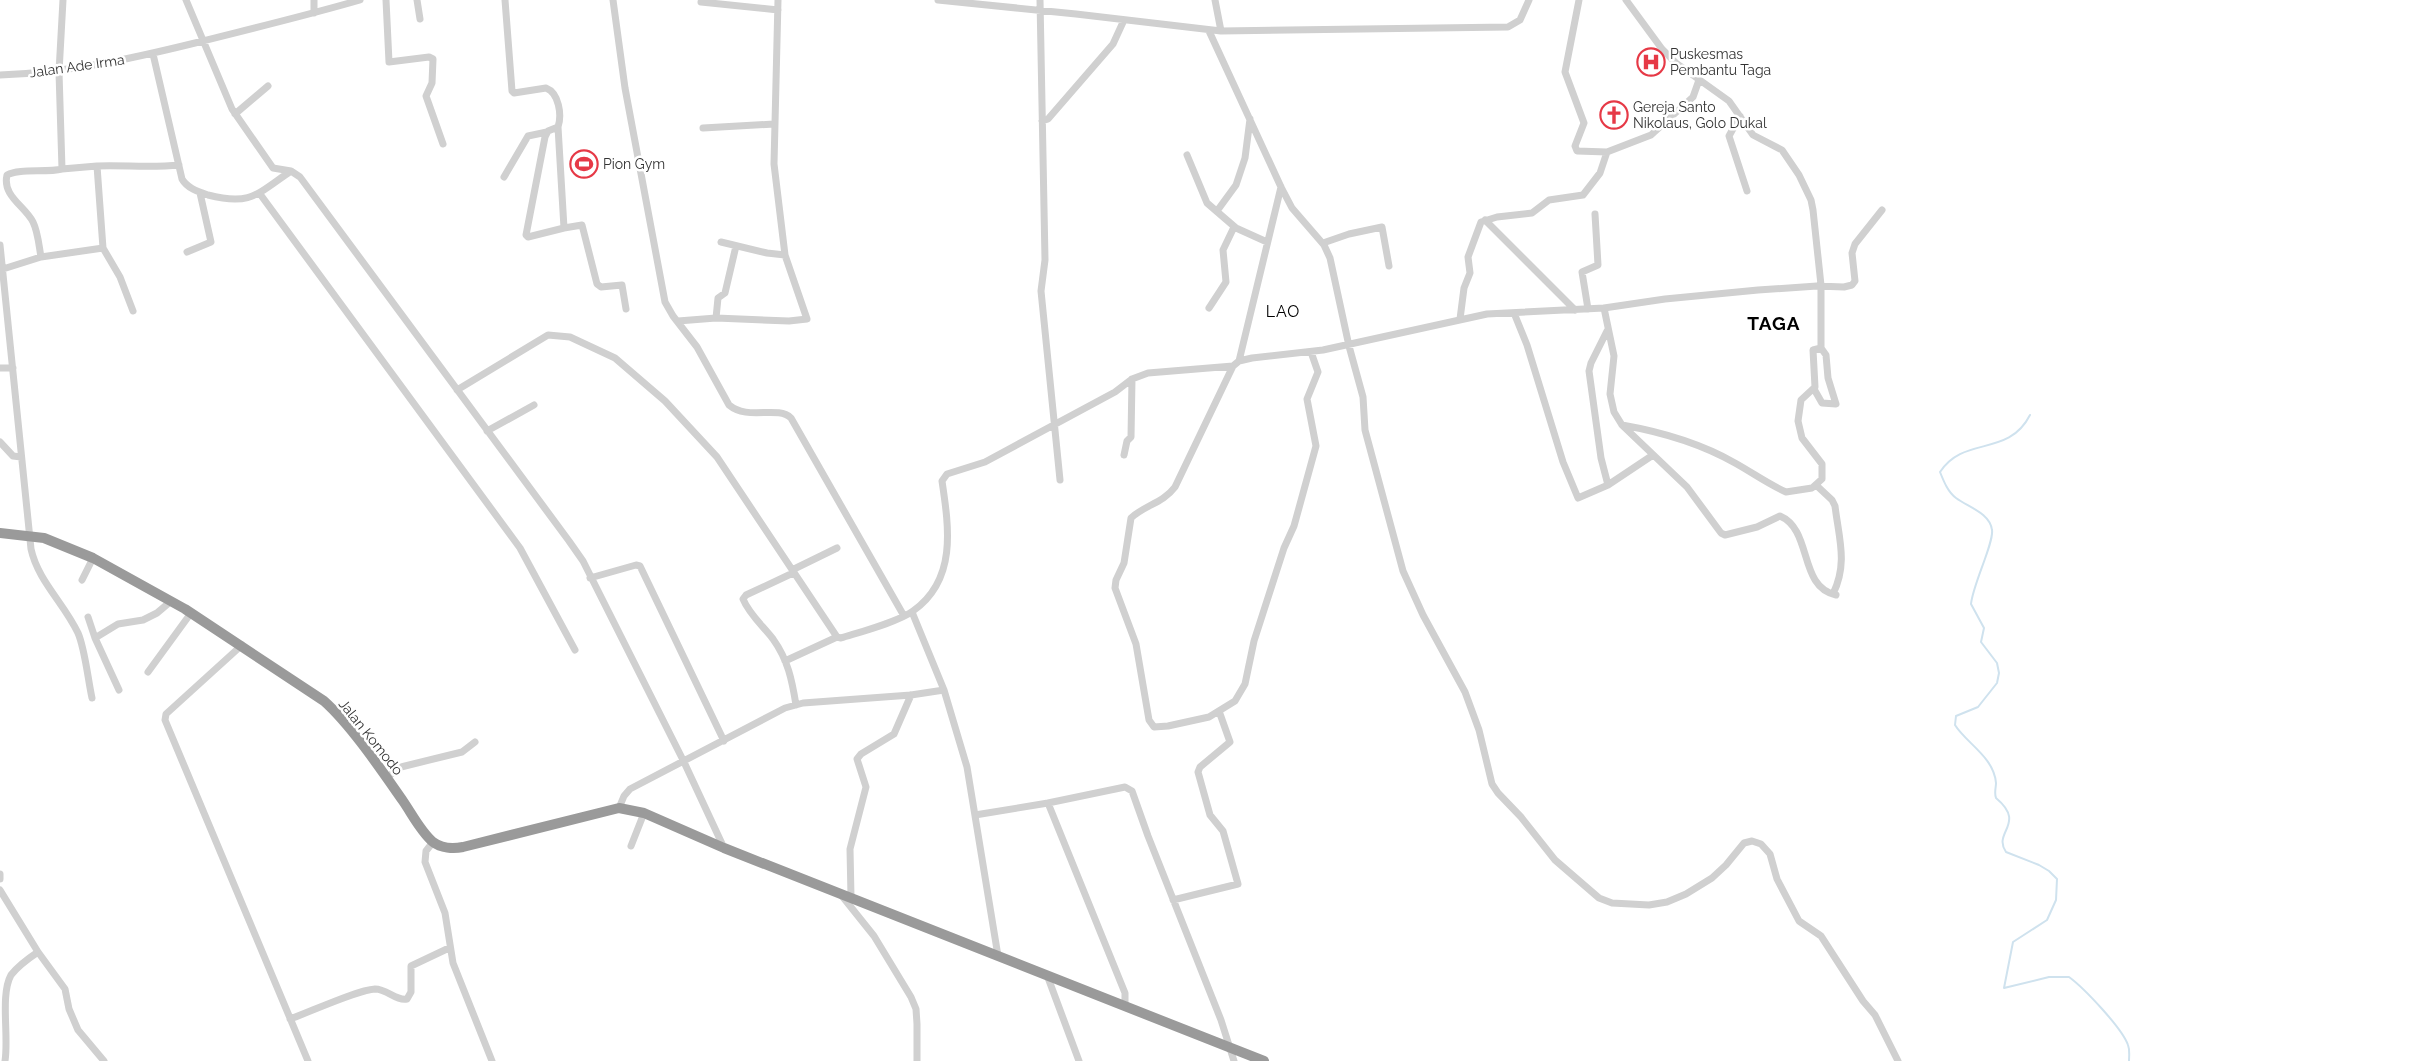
<svg xmlns="http://www.w3.org/2000/svg" width="2424" height="1061" viewBox="0 0 2424 1061" font-family="Raleway,sans-serif">
  <style>
    .lines { fill: none; stroke-linecap: round; stroke-linejoin: round }
    .stream { stroke: #cfe2ee; stroke-width: 2 }
    .minor { stroke: #d0d0d0; stroke-width: 7 }
    .highway { stroke: #9a9a9a; stroke-width: 10 }
    .labels { text-anchor: middle; stroke-width: 5; stroke-linejoin: round; paint-order: stroke }
    .poi-label { font-size: 14px; fill: #333; stroke: #fff; text-anchor: start }
    .street-label { font-size: 14px; fill: #333; stroke: #fff }
    .quarter-label { font-size: 16px; letter-spacing: 1px; fill: #000; stroke: #fff }
    .district-label { font-size: 19px; font-weight: bold; letter-spacing: 1px; fill: #000; stroke: #fff }
  </style>
  <rect width="100%" height="100%" fill="#fff"/>
  <g class="lines">
    <!-- stream -->
    <path class="stream" d="M2030 415C2008 458 1964 435 1940 472 1944 482 1948 492 1956 498 1968 507 1990 513 1992 530 1994 543 1973 584 1971 604L1984 628 1981 642 1997 663 1999 673 1997 683 1978 707 1956 716 1955 725C1966 743 1994 757 1996 783 1996 788 1994 792 1996 798 2027 824 1992 832 2006 852L2039 865 2049 871 2057 879 2056 900 2047 920 2013 942 2004 988 2049 977H2069C2084 988 2122 1028 2128 1045 2130 1050 2129 1056 2129 1061"/>
    <!-- minor -->
    <path class="minor" d="M186 0 232 109 273 168 291 171
      M314 0V13
      M386 0 389 62 429 57 433 59 432 83 426 96 443 144
      M417 0 420 19
      M505 0 512 91 514 93 546 88C559 93 562 115 558 127L564 228 582 225 597 284 601 287 622 285 626 309
      M613 0 625 88 665 302 673 316 697 347 729 405C748 421 777 405 791 418L904 616
      M938 0 1076 14 1221 31 1508 27 1520 20 1529 0
      M1040 0 1045 260 1041 291 1060 480
      M1215 0 1221 31
      M1579 0 1565 72 1584 123 1575 146 1577 151 1607 152 1651 135 1693 97 1699 80
      M1626 0 1662 49 1676 63 1729 101 1753 135 1782 150 1799 175 1811 200 1813 210 1821 285V348L1826 355 1828 378 1836 404 1822 403 1814 389
      M701 2 778 10
      M1209 31 1281 187 1292 208 1324 245 1330 258 1349 346 1363 397 1365 430 1403 571 1423 615 1465 692 1479 730 1492 784 1498 793 1521 817 1555 860 1599 898 1612 903 1649 905 1667 902 1686 894 1712 878 1726 865 1744 843 1752 841 1761 844 1770 854 1777 879 1799 921 1821 936 1863 1001 1875 1015 1898 1061
      M153 54 182 179C187 188 198 192 208 195 251 206 257 194 291 171L300 177 569 541 583 561 684 762 724 848
      M0 75C66 73 130 59 195 43 250 29 305 16 360 0
      M235 114 268 86
      M1740 116 1729 136 1747 191
      M1042 121 1048 119 1113 44 1124 20
      M558 127 548 131 545 137 526 235 528 237 564 228
      M703 128 774 124
      M1187 155 1207 203 1236 228 1267 242
      M97 166C125 165 151 168 179 165
      M62 169 97 166 103 248
      M504 177 528 136 547 132
      M260 194 520 548 575 650
      M1217 211 1236 185 1245 158 1250 119
      M1485 220 1575 310
      M721 242 767 253 785 255
      M1323 243 1349 234 1382 227 1389 266
      M0 245 31 549C38 581 64 603 78 633 85 649 88 680 92 698
      M187 252 211 242 200 193
      M41 257 103 248 120 277 133 311
      M3 269 41 257C39 246 38 232 33 222 25 206 2 196 7 175 20 168 46 173 62 169L59 72 63 0
      M1209 308 1226 282 1223 250 1234 227
      M1604 308 1614 356 1610 394 1614 412 1622 425C1662 432 1700 443 1735 463 1753 473 1768 484 1786 492L1812 488 1822 479V464L1802 438 1798 421 1801 400 1815 387 1813 350 1821 348
      M1588 309 1582 272 1598 265 1595 214
      M1514 313 1527 345 1563 462 1578 498 1608 485 1653 455
      M716 318 718 298 725 293 736 246
      M1460 319 1464 288 1470 273 1468 257 1481 222 1497 217 1532 213 1549 200 1583 195 1600 173 1607 152
      M678 321 716 318 789 321 807 319 785 255 774 164 778 0
      M1607 331 1591 363 1589 371 1601 458 1608 485
      M1311 352 1318 372 1307 399 1316 446 1294 526 1284 548 1254 641 1245 684 1235 701 1209 717 1168 726 1154 727 1149 720 1136 644 1115 588 1116 580 1124 563 1131 518C1145 505 1163 503 1175 487L1233 366 1239 361 1252 358 1323 350 1487 314 1604 308 1665 299 1758 290 1817 286 1844 287 1852 285 1855 281 1852 253 1855 244 1882 210
      M1239 361 1281 187
      M0 368H13
      M457 390 548 335 570 337 615 358 665 401 717 457 837 637 841 638C860 632 898 622 913 611 957 580 949 528 942 481L947 474 985 462 1115 392 1132 379 1148 373 1233 366
      M1622 425 1687 487 1721 533 1725 535 1757 527 1780 516C1813 530 1798 587 1836 595
      M487 431 534 405
      M0 442 13 456 21 457
      M1124 455 1127 441 1131 437 1132 379
      M1816 485 1832 500 1835 506C1839 539 1848 563 1833 594
      M792 570 837 548
      M793 573 746 595 743 599C749 614 763 626 773 639 788 660 792 680 796 705
      M590 578 636 565 640 566 724 741
      M82 580 93 558
      M912 612 944 690 967 767 998 956
      M88 617 95 638
      M242 645 166 714 165 720 308 1061
      M785 661 837 637
      M148 672 191 613
      M119 690 95 638 118 624 143 620 157 613 170 602
      M386 778 401 767 462 752 475 742
      M1048 803 1125 787 1132 791 1148 836 1221 1020 1234 1061
      M619 808 624 796 630 789 785 708 803 703 911 695 944 690
      M975 815 1048 803 1125 993V1007
      M433 842 426 851 425 862 445 913 453 963 492 1061
      M631 846 644 813
      M0 874V879
      M0 890 38 952C29 958 18 966 11 975 0 995 9 1036 5 1061
      M842 896 874 936 911 997 916 1009 917 1024V1061
      M851 897 850 849 866 787 857 759 861 754 894 734 911 695
      M1173 900 1238 884 1223 831 1210 815 1198 772 1200 767 1230 742 1219 711
      M38 952 65 989 69 1009 78 1030 104 1061
      M1047 975 1079 1061
      M290 1019C310 1012 357 990 375 989 387 989 396 1001 407 999L411 992V966L449 948"/>
    <!-- highway -->
    <path class="highway" d="M0 533 44 538 93 558 185 609 324 701C351 725 382 771 403 801 412 814 421 832 433 842 441 848 453 849 463 847L619 808 644 813 724 848 1264 1061"/>
  </g>
  <!-- icons -->
  <defs>
    <g id="hospital-ring" transform="scale(1.4375)"><circle r="9.5" fill="#fff" stroke="#e63946" stroke-width="1.5"/><path d="M-5-5h3v3.5h4V-5h3V5h-3V1.5h-4V5h-3Z" fill="#e63946"/></g>
    <g id="church-ring" transform="scale(1.4375)"><circle r="9.5" fill="#fff" stroke="#e63946" stroke-width="1.5"/><path d="M-1.2-6h2.4v3.5h3.3v2.4h-3.3V6h-2.4V-.1h-3.3v-2.4h3.3Z" fill="#e63946"/></g>
    <g id="stadium-ring" transform="scale(1.4375)"><circle r="9.5" fill="#fff" stroke="#e63946" stroke-width="1.5"/><path d="M0-5a6.5 5 0 1 0 0 10a6.5 5 0 1 0 0-10ZM-3.5-1.8h7v3.6h-7Z" fill="#e63946"/></g>
  </defs>
  <g fill-rule="evenodd">
    <use href="#hospital-ring" x="1651" y="62"/>
    <use href="#church-ring" x="1614" y="115"/>
    <use href="#stadium-ring" x="584" y="164"/>
  </g>
  <g class="labels">
    <!-- poi labels -->
    <g class="poi-label">
      <text x="1670" y="59">Puskesmas<tspan x="1670" dy="16">Pembantu Taga</tspan></text>
      <text x="1633" y="112">Gereja Santo<tspan x="1633" dy="16">Nikolaus, Golo Dukal</tspan></text>
      <text x="603" y="169">Pion Gym</text>
    </g>
    <!-- street labels -->
    <g class="street-label">
      <text transform="translate(77 66) rotate(-8)" y="5">Jalan Ade Irma</text>
      <text transform="translate(371 737) rotate(51)" y="5">Jalan Komodo</text>
    </g>
    <!-- quarter labels -->
    <g class="quarter-label">
      <text x="1283" y="317">LAO</text>
    </g>
    <!-- district labels -->
    <g class="district-label">
      <text x="1774" y="330">TAGA</text>
    </g>
  </g>
</svg>
